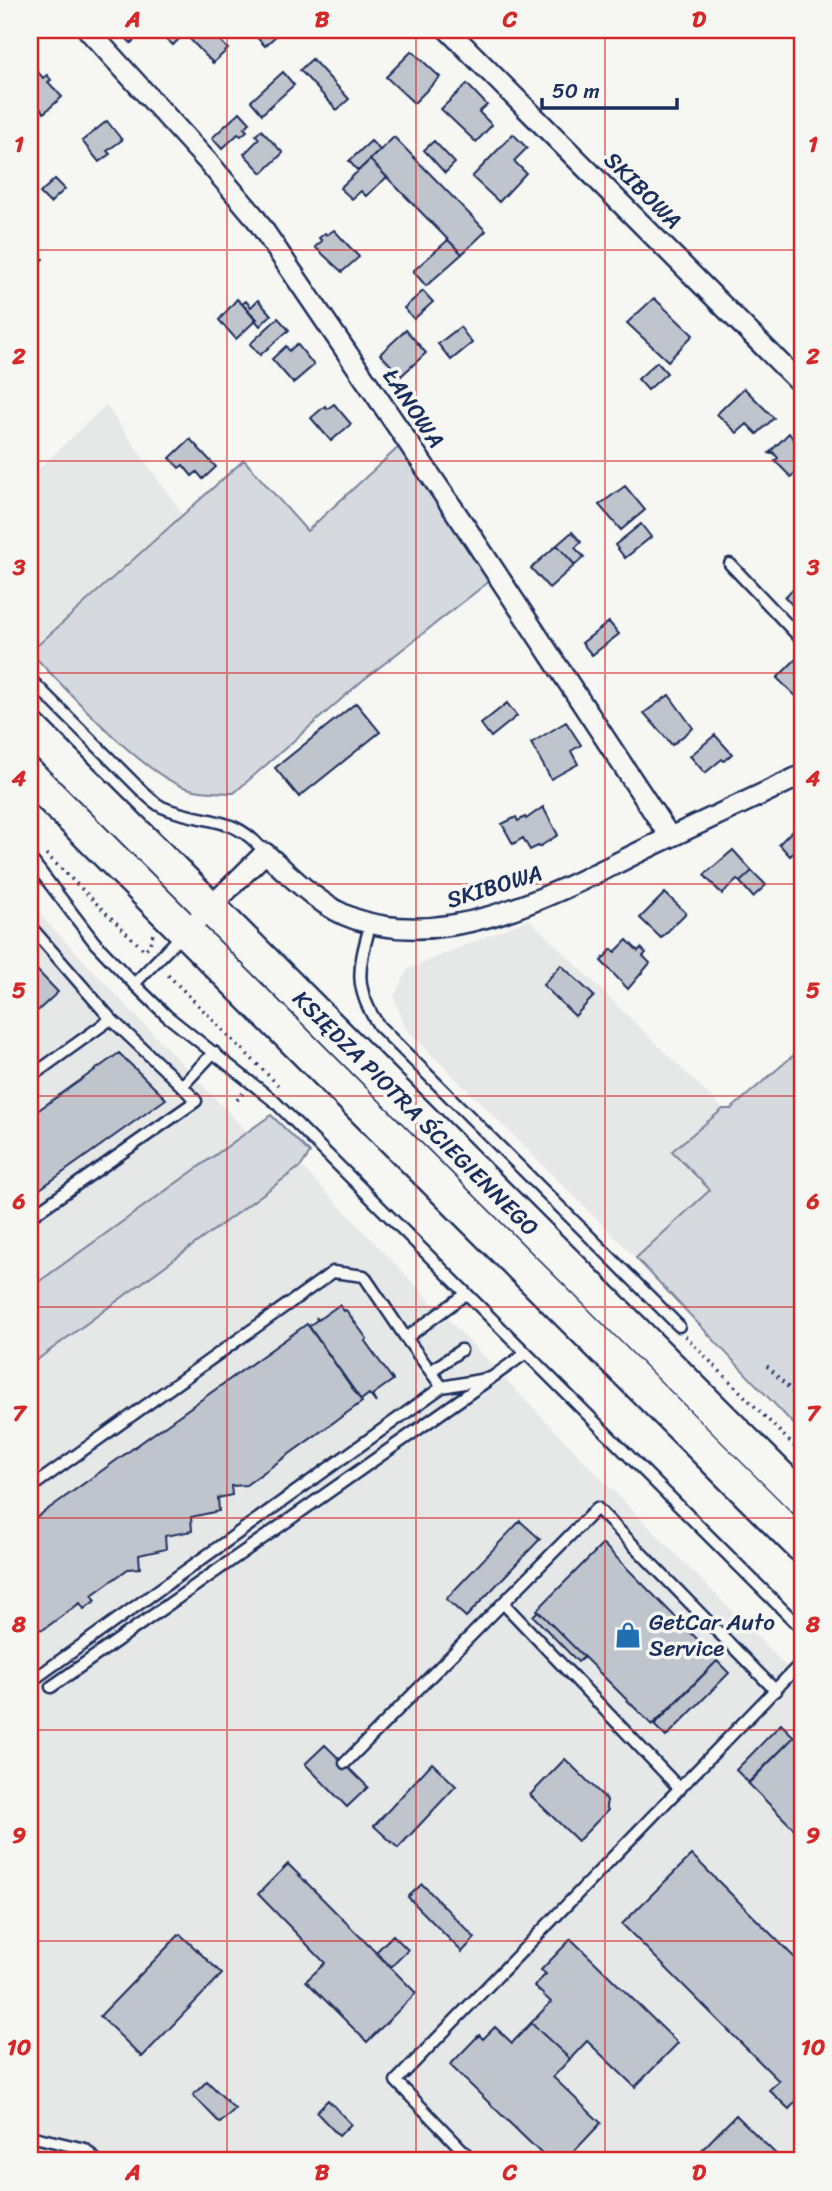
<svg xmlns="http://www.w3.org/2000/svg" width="832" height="2191" viewBox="0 0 832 2191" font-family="Sriracha,sans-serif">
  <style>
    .built { fill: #e6e7e7 }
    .green { fill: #d6d9dd; stroke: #78849e; stroke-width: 2 }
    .building { fill: #c0c4cd; stroke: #1b2f5e; stroke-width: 2 }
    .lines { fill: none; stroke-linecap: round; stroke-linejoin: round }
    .lane-casing { stroke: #1b2f5e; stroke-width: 15 }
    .street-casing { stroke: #1b2f5e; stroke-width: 24 }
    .primary-casing { stroke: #1b2f5e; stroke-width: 37 }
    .path { stroke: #1b2f5e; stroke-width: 3.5; stroke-dasharray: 2 5; stroke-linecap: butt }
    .lane { stroke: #f6f6f2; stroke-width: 10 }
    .street { stroke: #f6f6f2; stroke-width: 19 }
    .primary { stroke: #f6f6f2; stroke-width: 32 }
    .grid { fill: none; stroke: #d62828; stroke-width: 2; stroke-opacity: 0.55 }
    .labels { text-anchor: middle; stroke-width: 7; stroke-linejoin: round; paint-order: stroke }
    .street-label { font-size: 23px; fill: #1b2f5e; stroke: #f6f6f2 }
    .poi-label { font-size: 23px; fill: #1b2f5e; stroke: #f6f6f2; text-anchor: start }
    .neatline { fill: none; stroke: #d62828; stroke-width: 2.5 }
    .grid-label { font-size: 23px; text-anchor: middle; font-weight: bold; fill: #d62828 }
  </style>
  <rect width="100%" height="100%" fill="#f6f6f2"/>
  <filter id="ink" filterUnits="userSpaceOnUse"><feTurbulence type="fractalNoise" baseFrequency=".0143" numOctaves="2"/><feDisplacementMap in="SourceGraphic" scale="14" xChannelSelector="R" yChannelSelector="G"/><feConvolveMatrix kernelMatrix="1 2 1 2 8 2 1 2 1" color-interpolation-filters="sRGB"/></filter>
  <g filter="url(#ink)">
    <!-- built -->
    <path class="built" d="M106 405 182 514 30 650V477Z
      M30 897 43 918 247 1132 30 1288Z
      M529 919 723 1109 672 1151 710 1190 636 1258 405 1028 394 997 408 969Z
      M301 1166 586 1463 802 1682V2161H30V1365Z"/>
    <!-- green -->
    <path class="green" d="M402 444 491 580 362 681 234 793C220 792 204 793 190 789 143 777 66 688 30 652L244 460 307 531Z
      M802 1048V1433L636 1258 710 1190 672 1151 723 1109H731Z
      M271 1115 310 1153 301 1166 30 1365V1288Z"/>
    <!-- building -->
    <path class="building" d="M118 30H145L131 43Z
      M161 30H180L184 34 173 45 159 32Z
      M192 30H217L213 33 228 49 213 63 186 35Z
      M250 30H279L281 31 265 46Z
      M412 51 440 77 414 103 386 77Z
      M312 59 349 99 337 110 300 70Z
      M37 71 43 78 47 75 51 80 48 82 62 97 44 113 36 103 32 108 30 105V77Z
      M283 72 294 85 262 114 251 101Z
      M467 84 487 105 479 112 492 125 476 142 441 109Z
      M240 112 250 123 244 128 247 131 241 136 238 134 222 149 212 138Z
      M107 121 122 140 107 151 110 154 99 162 82 141Z
      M261 130 283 153 262 173 244 154 259 139 256 135Z
      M513 134 527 148 514 161 526 173 499 202 472 177Z
      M394 137 486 231 462 254 370 160Z
      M371 141 380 150 358 171 349 161Z
      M434 141 455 163 445 173 424 150Z
      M370 160 387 177 366 196 361 191 352 199 340 188Z
      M55 179 65 189 50 203 40 193Z
      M334 230 359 257 342 272 315 247 322 241 319 238 325 233 327 235Z
      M448 240 462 254 426 286 413 271Z
      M30 245 43 259 30 271Z
      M423 291 433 302 414 319 404 308Z
      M654 298 693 335 668 361 627 323Z
      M237 299 257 319 236 339 219 320Z
      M258 300 271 315 260 326 242 304 246 301 251 307Z
      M278 318 289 330 260 355 250 344Z
      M460 327 472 343 451 360 438 344Z
      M406 330 426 353 401 376 380 354Z
      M297 344 314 365 293 383 272 359 286 346 289 351Z
      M657 362 667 373 648 390 638 379Z
      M744 388 774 418 757 434 747 424 737 433 717 414Z
      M334 404 351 424 331 441 311 418 325 406 327 409Z
      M789 433 802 451V466L791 477 775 461 778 458 773 452 771 454 769 453Z
      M190 439 216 467 203 479 197 472 192 476 183 465 179 468 170 458Z
      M625 486 645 510 621 530 599 505Z
      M641 524 651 537 625 558 615 545Z
      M572 532 581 542 575 548 584 557 575 565 557 545Z
      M557 545 575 565 549 588 531 568Z
      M802 579V614L801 615 785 597Z
      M609 622 619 634 592 655 582 643Z
      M799 656 802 659V702L777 678Z
      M669 695 693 728 672 745 644 713Z
      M356 703 380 732 299 797 275 768Z
      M507 703 517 716 491 737 481 724Z
      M566 722 581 745 571 751 578 764 551 779 531 743Z
      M715 735 732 754 724 761 722 759 705 773 690 756Z
      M543 807 558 835 539 847 538 846 530 850 523 838 513 844 502 824 516 817 518 821 525 817 526 819Z
      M792 831 800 841 802 839V857L796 851 790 856 779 844Z
      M733 850 752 871 740 882 737 880 722 894 704 875Z
      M752 871 766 885 753 897 740 882Z
      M665 893 686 913 661 938 640 918Z
      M627 940 638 951 641 948 646 953 643 956 650 963 628 989 601 961 612 949 615 952Z
      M30 963 58 992 30 1018Z
      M561 965 594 996 575 1016 543 985Z
      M119 1053 166 1099 30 1196V1116Z
      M339 1305 344 1311 346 1310 367 1339 365 1341 393 1380 372 1395 376 1403 369 1394 361 1400 309 1326 317 1320 316 1317 318 1320Z
      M307 1324 362 1402 246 1485 231 1486 232 1495 218 1498 219 1511 191 1517 192 1531 165 1536 166 1549 139 1555 140 1568 128 1569 92 1595 96 1600 84 1609 80 1603 44 1629 33 1630 34 1643 30 1644V1522Z
      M520 1521 540 1539 466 1617 446 1599Z
      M603 1544 718 1660 652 1725 537 1610Z
      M538 1611 584 1657 578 1662 533 1616Z
      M717 1661 729 1673 666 1737 654 1725Z
      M781 1724 794 1737 749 1783 736 1770Z
      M795 1736 802 1743V1837L748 1783Z
      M325 1745 368 1787 347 1807 305 1764Z
      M565 1759 607 1800 606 1806 608 1810 578 1841 530 1795Z
      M432 1763 456 1786 398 1848 374 1826Z
      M692 1855 802 1965V2105L797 2100 789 2109 769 2090 779 2081 622 1924Z
      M288 1864 416 1993 367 2042 306 1981 325 1963 258 1894Z
      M422 1884 475 1938 462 1952 408 1897Z
      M180 1934 222 1974 142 2057 100 2016Z
      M393 1935 408 1950 391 1967 376 1952Z
      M571 1939 678 2043 635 2087 587 2041 570 2059 531 2023 551 2002 534 1986 546 1974 541 1970Z
      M531 2023 570 2059 553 2077 601 2123 565 2161H549L450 2065 479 2035 483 2039 495 2027 512 2043Z
      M207 2081 235 2109 220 2123 193 2095Z
      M328 2100 351 2124 339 2136 316 2112Z
      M736 2115 783 2161H691Z"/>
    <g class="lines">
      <!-- lane casing -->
      <g class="lane-casing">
        <path id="lane" d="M730 564 802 640
          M30 679 141 790C147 796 154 803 162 807 203 825 235 813 265 853
          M30 858 95 943 134 984 167 1016 274 1101 802 1629
          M371 922C359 966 352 986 379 1026L679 1326
          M30 926 111 1019 182 1086 214 1052
          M134 984 183 934
          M30 1077 111 1019
          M30 1217 196 1101 182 1086
          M406 1338 466 1294
          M431 1371 461 1350
          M442 1387 491 1378 526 1353
          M30 1488 333 1272 364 1276 406 1338 442 1387 30 1682
          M503 1603 680 1789
          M51 1687 491 1378
          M345 1763 597 1508 776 1691
          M30 2136 85 2149 97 2161
          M473 2161 396 2081 802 1662"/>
      </g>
      <!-- street casing -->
      <g class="street-casing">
        <path id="street" d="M88 30 209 163 254 216 467 529 670 837
          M448 30 802 385
          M186 931 265 853C292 877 320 907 355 919 457 954 573 883 662 841 709 819 756 797 802 775"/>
      </g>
      <!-- primary casing -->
      <g class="primary-casing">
        <path id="primary" d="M30 728 802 1499
          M30 776 802 1546"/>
      </g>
      <!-- path -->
      <path class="path" d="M30 838 38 846
        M46 854 144 950 149 946 153 934
        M168 975 278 1085
        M237 1100 244 1092
        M685 1336 802 1454
        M767 1366 802 1401"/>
      <!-- lane -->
      <use href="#lane" class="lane"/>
      <!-- street -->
      <use href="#street" class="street"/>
      <!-- primary -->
      <use href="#primary" class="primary"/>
    </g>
  </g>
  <!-- grid -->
  <path class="grid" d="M227 30V2161M416 30V2161M605 30V2161M30 250H802M30 461H802M30 673H802M30 884H802M30 1096H802M30 1307H802M30 1518H802M30 1730H802M30 1941H802"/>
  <!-- icons -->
  <defs>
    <g id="shop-bare" transform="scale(2.1)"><path d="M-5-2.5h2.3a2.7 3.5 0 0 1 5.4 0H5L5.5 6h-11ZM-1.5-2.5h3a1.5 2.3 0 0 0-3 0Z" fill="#1f6fb2" stroke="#f6f6f2" stroke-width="2.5" paint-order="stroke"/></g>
  </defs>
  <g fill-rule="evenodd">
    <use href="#shop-bare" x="628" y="1635"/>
  </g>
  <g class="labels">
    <!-- street labels -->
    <g class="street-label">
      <text transform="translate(643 190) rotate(45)" y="8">SKIBOWA</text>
      <text transform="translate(414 408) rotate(56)" y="8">ŁANOWA</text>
      <text transform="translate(494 886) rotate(-17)" y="8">SKIBOWA</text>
      <text transform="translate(416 1113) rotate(45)" y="8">KSIĘDZA PIOTRA ŚCIEGIENNEGO</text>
    </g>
    <!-- poi labels -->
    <g class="poi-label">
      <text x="649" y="1630">GetCar Auto<tspan x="649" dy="26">Service</tspan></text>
    </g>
  </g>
  <!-- margin -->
  <rect width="832" height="2191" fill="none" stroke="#f6f6f2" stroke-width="77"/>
  <!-- scale -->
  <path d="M542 98v10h135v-10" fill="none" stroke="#1b2f5e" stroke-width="3.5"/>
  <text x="552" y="98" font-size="21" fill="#1b2f5e" stroke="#f6f6f2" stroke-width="5" paint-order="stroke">50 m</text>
  <rect x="38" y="38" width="756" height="2114" class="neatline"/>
  <g class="grid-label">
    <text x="133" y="27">A</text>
    <text x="322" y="27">B</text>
    <text x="510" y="27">C</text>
    <text x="699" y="27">D</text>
    <text x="19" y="152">1</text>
    <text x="813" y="152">1</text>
    <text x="19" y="364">2</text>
    <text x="813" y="364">2</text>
    <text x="19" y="575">3</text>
    <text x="813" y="575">3</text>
    <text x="19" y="786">4</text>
    <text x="813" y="786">4</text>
    <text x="19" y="998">5</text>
    <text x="813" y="998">5</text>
    <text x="19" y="1209">6</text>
    <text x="813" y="1209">6</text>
    <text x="19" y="1421">7</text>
    <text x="813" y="1421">7</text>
    <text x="19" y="1632">8</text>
    <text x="813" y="1632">8</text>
    <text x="19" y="1843">9</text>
    <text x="813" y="1843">9</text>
    <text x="19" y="2055">10</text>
    <text x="813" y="2055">10</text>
    <text x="133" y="2180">A</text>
    <text x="322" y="2180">B</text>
    <text x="510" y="2180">C</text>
    <text x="699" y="2180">D</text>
  </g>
</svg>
